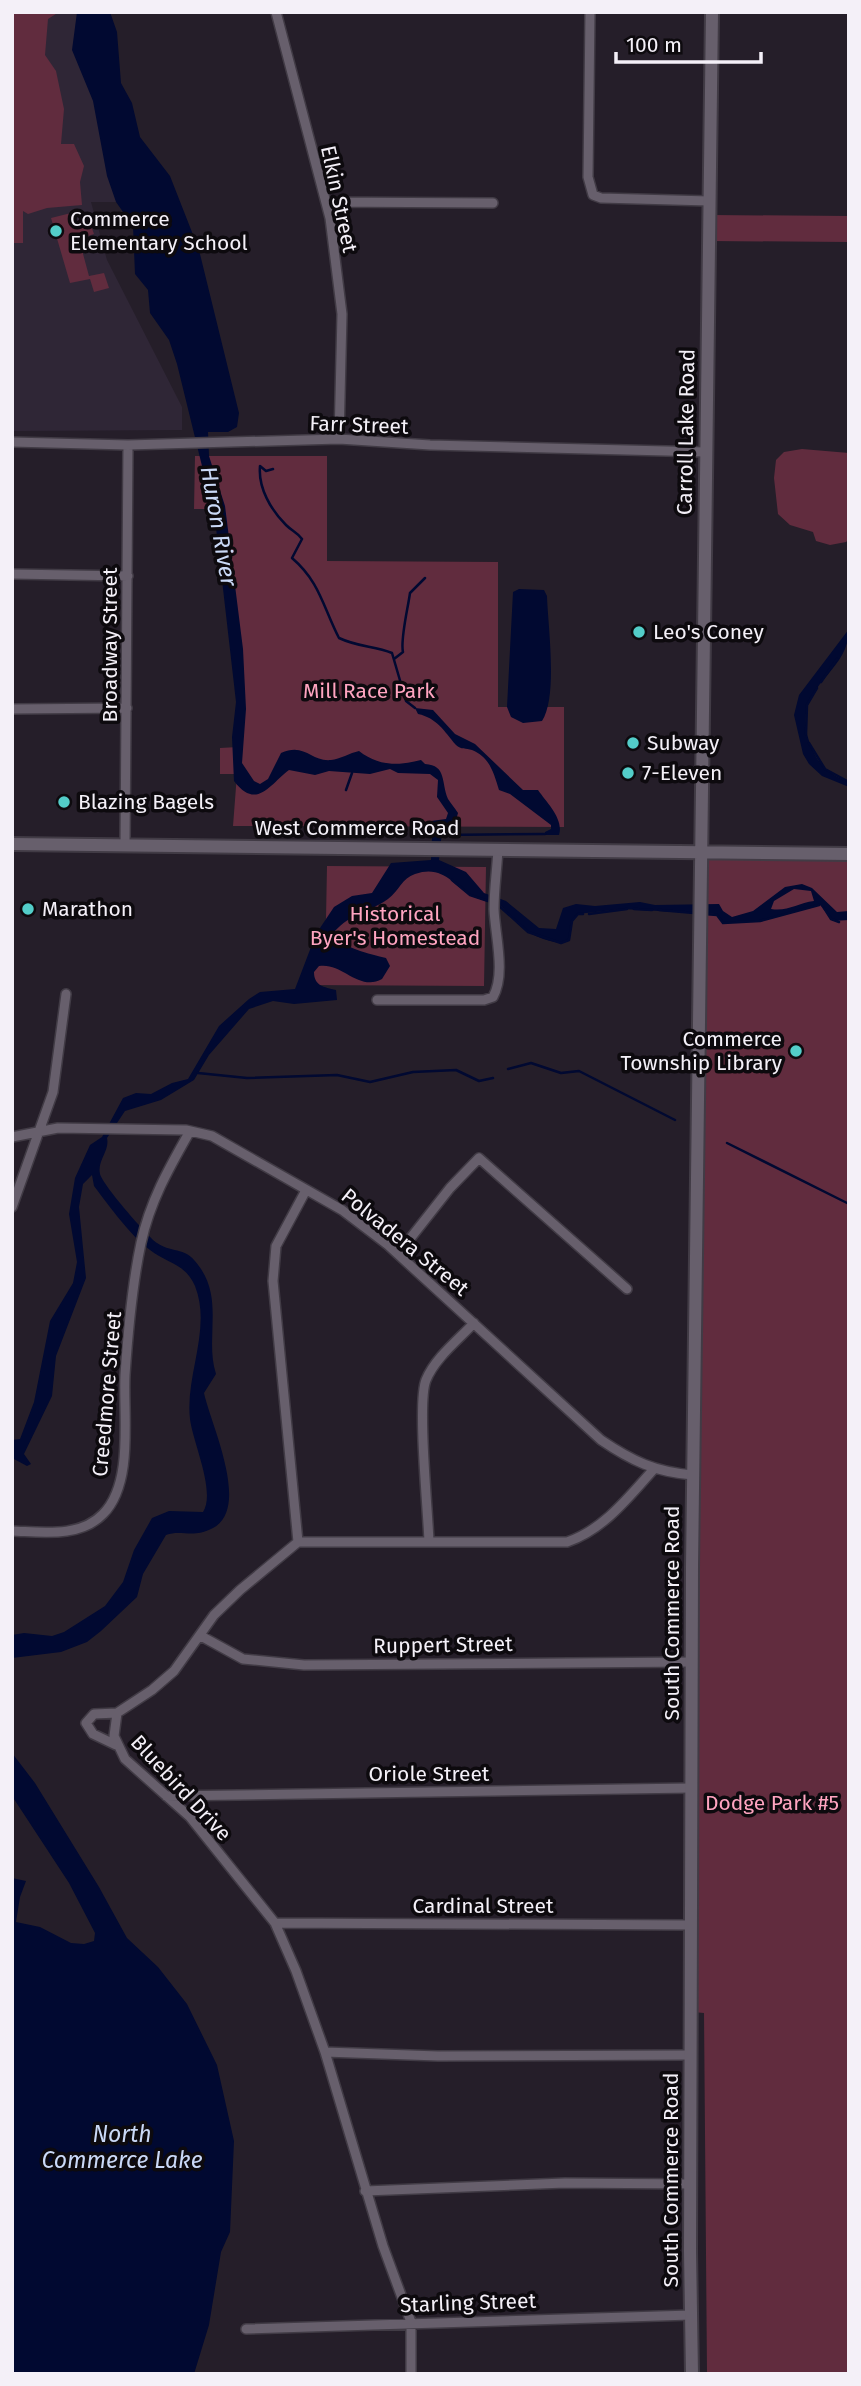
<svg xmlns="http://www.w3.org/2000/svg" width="861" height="2386" viewBox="0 0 861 2386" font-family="'Fira Sans',sans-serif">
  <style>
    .built { fill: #2f2636 }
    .green { fill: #612c3e }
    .water { fill: #010931; fill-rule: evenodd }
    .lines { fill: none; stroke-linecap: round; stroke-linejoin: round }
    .stream { stroke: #010931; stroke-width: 2.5 }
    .street-casing { stroke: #413b45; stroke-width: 12 }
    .secondary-casing { stroke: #413b45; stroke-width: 16 }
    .street { stroke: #675f6c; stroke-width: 9 }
    .secondary { stroke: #675f6c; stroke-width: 12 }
    .poi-dot { fill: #53cdc9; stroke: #0d0a0e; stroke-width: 2.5 }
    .labels { text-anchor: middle; stroke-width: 7; stroke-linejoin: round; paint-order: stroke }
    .street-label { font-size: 21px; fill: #f4f0f8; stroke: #0d0a0e }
    .poi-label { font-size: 21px; fill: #f4f0f8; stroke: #0d0a0e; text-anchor: start }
    .park-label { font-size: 21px; fill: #ffa4c0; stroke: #0d0a0e }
    .water-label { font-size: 23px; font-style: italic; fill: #cad9f7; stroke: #0d0a0e }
  </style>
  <rect width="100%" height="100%" fill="#251e29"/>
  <!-- built -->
  <path class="built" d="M12 12H94L163 202H91L107 260 182 407V430L12 431Z"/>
  <!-- green -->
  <path class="green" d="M12 12H59L48 19 45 55 56 71 64 109 61 144H74L84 166 80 182 82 205 47 208 28 214 23 211V243H12Z
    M71 213 74 221 89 220 94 234 79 239 89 276 104 273 109 288 94 292 90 279 70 283 51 218Z
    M711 215 849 216V242L710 241Z
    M802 449 849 453V539L846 542 830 545 816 541 813 532 790 525 778 514 774 478 776 460 784 452Z
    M195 456H327V561L498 562V707H564V827L233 826 237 774H220V748L238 747 240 707 221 509H194Z
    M703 853 849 855V2374H707L704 2013 693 2012Z
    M327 866 486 867 484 986 305 985 326 919Z"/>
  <!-- water -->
  <path class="water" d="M77 12H110L117 32 121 83 132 103 140 137 170 176 199 250 239 413 237 427 228 432H208L209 456 225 506 243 649 246 709 242 763 254 781 260 784 268 779 281 753C305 742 311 762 331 760 340 759 350 753 359 751 378 766 398 766 421 760L425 764C447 765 441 783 448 799 451 804 455 808 458 813L455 824 442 831 439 860 466 872 484 893 506 901 539 928 556 929 563 908 576 904 595 906 640 902 655 905 719 904 723 911 732 917 753 911 785 887 802 884 812 888 837 912 849 911V920L833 921 820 905 760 921 723 923 715 914 621 909 578 914 572 921 569 940 561 943C545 941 529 935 517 923 511 918 506 908 498 904 490 900 481 901 472 896 454 886 443 864 415 874 402 878 399 891 388 899 368 913 351 913 334 932 339 948 371 954 386 958L390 966 382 979C359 992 342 962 319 966L314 972C314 986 324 987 336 990L337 1000 294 1004 273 1001 249 1009 209 1055 194 1080 161 1100 125 1111 107 1138C110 1151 97 1160 100 1174 102 1184 148 1237 157 1243 175 1255 185 1244 201 1269 223 1302 205 1340 216 1374L204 1393C211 1425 251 1508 213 1528 192 1539 182 1529 166 1535L143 1574 137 1597 101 1631 87 1642 61 1652 12 1658V1635L24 1633 52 1636 64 1632 105 1606 123 1582 134 1550 152 1518 169 1511 203 1512C216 1492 193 1443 190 1419 185 1375 212 1329 195 1286 185 1263 166 1263 150 1250 130 1235 110 1207 94 1186L92 1175 83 1184 79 1207 86 1278 56 1356 52 1396 24 1454 31 1464 27 1466 12 1458V1440L20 1439 34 1402 50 1321 73 1283 77 1262 69 1214 75 1178 90 1145 102 1137 123 1098 136 1093 151 1094 172 1083 188 1079 219 1026 249 999 260 992 295 989 316 934 334 907 352 896 372 893 391 863 431 860 432 838 425 827 431 821 446 819 448 813 437 797 438 780 430 774 398 773 390 769 370 774 329 771 315 775 289 770C270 784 257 811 234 781L232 737 236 702 215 519 177 364 169 340 150 313 148 290 135 274 133 226 116 202 107 176 93 101 72 50ZM794 889 811 891 814 901C798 903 787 912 771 909L774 901Z
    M519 589 544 590 547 596C548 627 558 696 542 721L523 723 511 717 507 707 513 592Z
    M849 629C849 678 784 686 813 751 820 767 832 776 849 782V787L822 776 809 764 803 754 794 715 799 695Z
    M415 708 433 710 455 734 475 744 523 790H538C547 803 564 819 559 835H545V832L551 829V825L510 794 499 790C494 774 490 757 472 750 466 748 461 750 456 745 444 731 437 718 418 714Z
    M12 1753 35 1783 99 1887 127 1938 158 1967 187 2004 217 2065 234 2141 230 2232 221 2252 209 2325 194 2374H12V1878L26 1881 20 1897 16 1922 40 1927 71 1943 84 1944 94 1941 95 1933 69 1883 12 1796Z"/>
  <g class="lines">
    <!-- stream -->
    <path class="stream" d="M273 469 266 471 260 466C258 488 271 510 286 525 292 531 297 532 302 539L292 558C320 582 323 607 339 638 358 647 374 646 392 653L406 701 415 708
      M394 659 403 652C400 640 408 608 410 593L425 578
      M821 682 837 659
      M806 734 807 705 817 688
      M809 743 825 769 849 782
      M346 790 352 773
      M441 835 545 834
      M452 880 470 895 491 902
      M497 904 528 932 561 943 569 940 572 921 578 914H583
      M824 908 831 919 839 922
      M634 909 652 910
      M659 910 694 913
      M589 914 627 909
      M704 914 717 915 723 923 760 921 819 905
      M508 1069 531 1063 561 1073 579 1071 675 1120
      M198 1073 247 1078 337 1075 370 1082 413 1072 456 1070 479 1081 493 1078
      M727 1143 849 1204"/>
    <!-- street casing -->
    <g class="street-casing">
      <path id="street" d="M276 12 330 218 342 314 339 439
        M590 12 588 177 593 195 601 198 709 201
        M326 202 493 203
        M12 442 128 445 339 439 430 445 706 452
        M12 574 128 576
        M12 709 127 708
        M125 846 128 445
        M377 1000H484L493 997C506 974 495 935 494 909 494 889 497 869 498 849
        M12 1137 58 1128 186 1130 212 1136 342 1210 388 1245 601 1440C632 1461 655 1472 693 1475
        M12 1207 53 1092 66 994
        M398 1254 450 1188 479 1158 627 1289
        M12 1531C42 1532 80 1538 103 1514 134 1483 123 1415 125 1375 128 1331 132 1285 141 1243 150 1201 169 1168 190 1131
        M298 1542 240 1590 214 1615 174 1671 152 1690 117 1713 114 1736 125 1759 190 1817 275 1923 296 1971 325 2052 383 2246 411 2322V2374
        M298 1542H567C603 1530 628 1498 653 1470
        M298 1542 273 1281 276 1246 306 1190
        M429 1542C428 1511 417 1402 426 1380 435 1358 458 1340 474 1323
        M201 1636 243 1659 304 1665 691 1662
        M116 1745 93 1734 86 1723 94 1714 117 1713
        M166 1796 691 1788
        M275 1923 691 1925
        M325 2052 438 2056 691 2055
        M365 2191 565 2183 690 2184
        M246 2329 691 2315"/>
    </g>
    <!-- secondary casing -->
    <g class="secondary-casing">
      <path id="secondary" d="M12 844 849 854
        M692 2374 690 2251 692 1567 712 12"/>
    </g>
    <!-- street -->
    <use href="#street" class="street"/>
    <!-- secondary -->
    <use href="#secondary" class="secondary"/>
  </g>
  <!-- markers -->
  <g class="poi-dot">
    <circle cx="56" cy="231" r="7"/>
    <circle cx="639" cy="632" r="7"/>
    <circle cx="633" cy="743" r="7"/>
    <circle cx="628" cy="773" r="7"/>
    <circle cx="64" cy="802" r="7"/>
    <circle cx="28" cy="909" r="7"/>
    <circle cx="796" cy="1051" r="7"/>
  </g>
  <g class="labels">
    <!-- street labels -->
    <g class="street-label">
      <text transform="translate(339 199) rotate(78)" y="7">Elkin Street</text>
      <text transform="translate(359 425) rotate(2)" y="7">Farr Street</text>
      <text transform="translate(686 432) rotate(-89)" y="7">Carroll Lake Road</text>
      <text transform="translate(110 645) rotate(-90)" y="7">Broadway Street</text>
      <text x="357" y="835">West Commerce Road</text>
      <text transform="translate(405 1242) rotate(39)" y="7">Polvadera Street</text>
      <text transform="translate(107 1394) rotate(-85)" y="7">Creedmore Street</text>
      <text transform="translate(672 1613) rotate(-90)" y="7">South Commerce Road</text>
      <text transform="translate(443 1645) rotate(-1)" y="7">Ruppert Street</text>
      <text x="429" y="1781">Oriole Street</text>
      <text transform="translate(181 1788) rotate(47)" y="7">Bluebird Drive</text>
      <text x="483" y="1913">Cardinal Street</text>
      <text transform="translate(671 2180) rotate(-90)" y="7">South Commerce Road</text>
      <text transform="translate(468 2303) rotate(-2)" y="7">Starling Street</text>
    </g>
    <!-- poi labels -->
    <g class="poi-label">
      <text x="70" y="226">Commerce<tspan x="70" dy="24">Elementary School</tspan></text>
      <text x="653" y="639">Leo's Coney</text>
      <text x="647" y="750">Subway</text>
      <text x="642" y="780">7-Eleven</text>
      <text x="78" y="809">Blazing Bagels</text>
      <text x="42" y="916">Marathon</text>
      <text x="782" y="1046" text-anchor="end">Commerce<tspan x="782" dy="24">Township Library</tspan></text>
    </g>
    <!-- park labels -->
    <g class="park-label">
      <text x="369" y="698">Mill Race Park</text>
      <text x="395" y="921">Historical<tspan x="395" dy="24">Byer's Homestead</tspan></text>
      <text x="772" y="1810">Dodge Park #5</text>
    </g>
    <!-- water labels -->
    <g class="water-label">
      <text transform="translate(219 526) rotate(80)" y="8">Huron River</text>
      <text x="122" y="2142">North<tspan x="122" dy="26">Commerce Lake</tspan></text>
    </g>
  </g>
  <!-- border -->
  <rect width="861" height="2386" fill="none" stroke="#f4f0f8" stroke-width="28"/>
  <!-- scale -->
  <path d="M616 52v10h145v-10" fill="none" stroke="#f4f0f8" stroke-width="3.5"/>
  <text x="626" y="52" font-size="21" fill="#f4f0f8" stroke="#0d0a0e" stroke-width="5" paint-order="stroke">100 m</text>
</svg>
